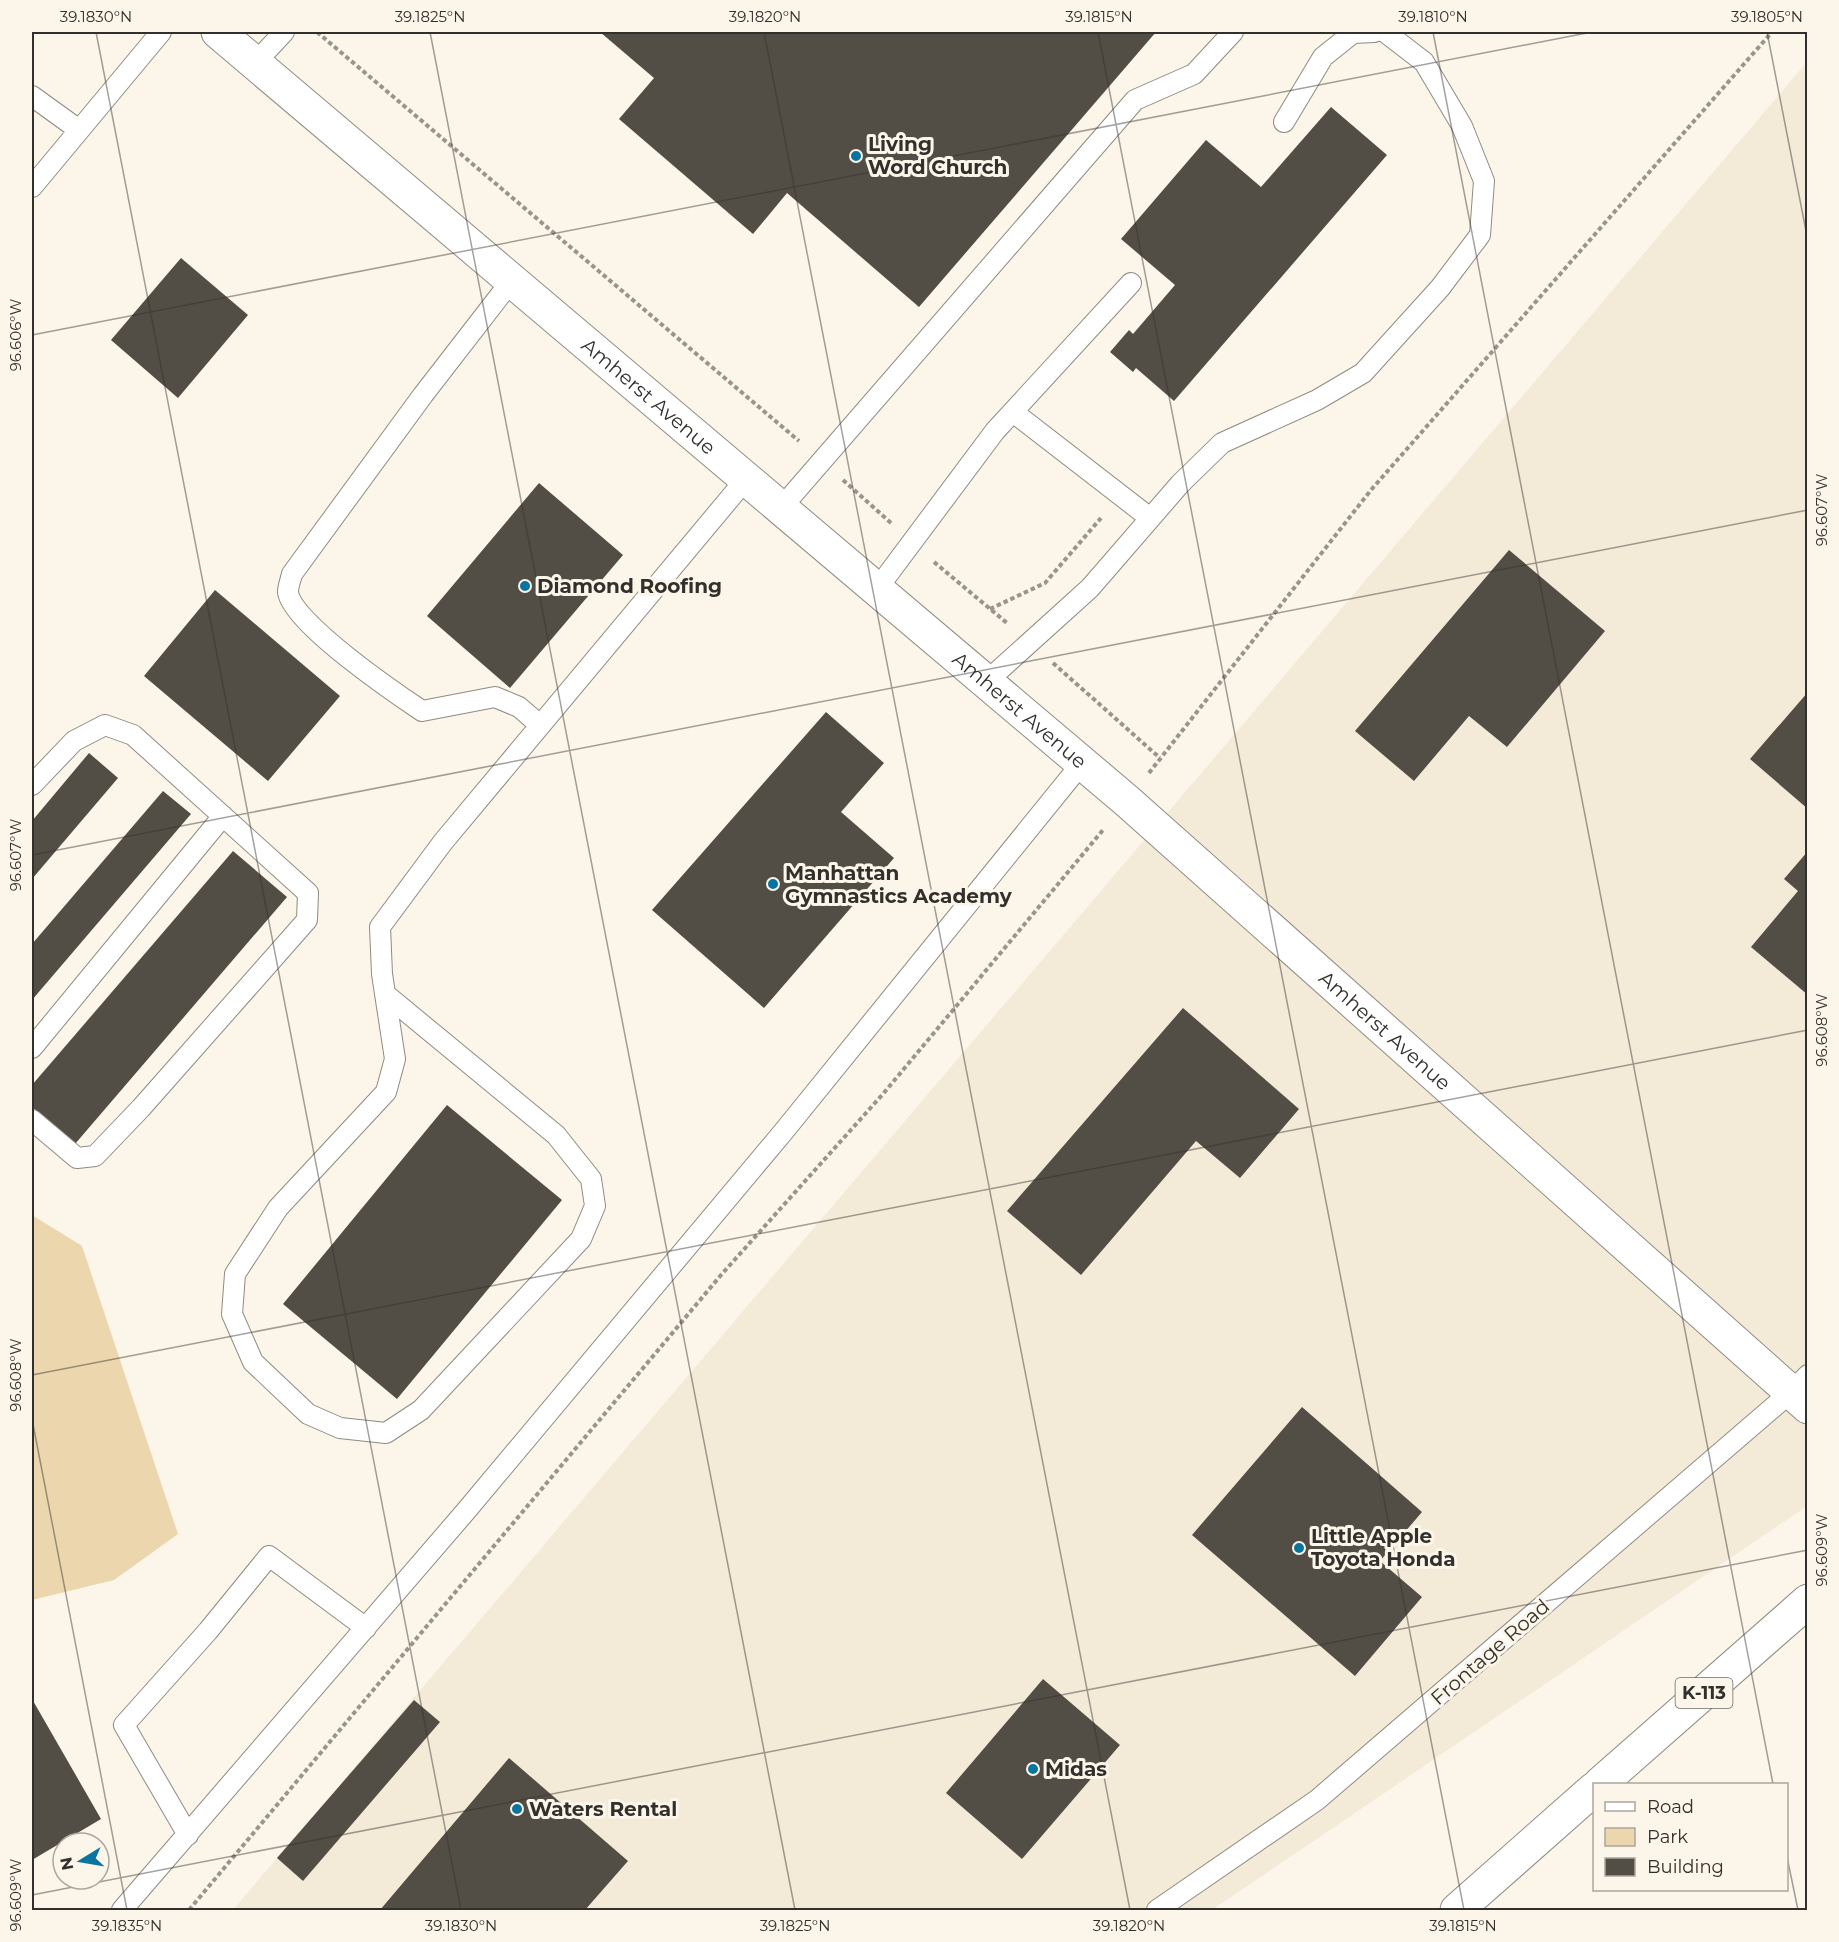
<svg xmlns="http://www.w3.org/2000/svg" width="1839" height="1942" viewBox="0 0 1839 1942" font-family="Montserrat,sans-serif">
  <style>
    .built { fill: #f3ead8 }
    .green { fill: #ecd6ad }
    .building { fill: #534e45 }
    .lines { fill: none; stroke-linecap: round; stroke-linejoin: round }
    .lane-casing { stroke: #908b81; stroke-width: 22 }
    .street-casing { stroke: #908b81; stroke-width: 35 }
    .secondary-casing { stroke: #908b81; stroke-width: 35 }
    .primary-casing { stroke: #908b81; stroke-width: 35 }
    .path { stroke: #99958d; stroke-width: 4; stroke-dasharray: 4.5 3; stroke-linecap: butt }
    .lane { stroke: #fff; stroke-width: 20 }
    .street { stroke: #fff; stroke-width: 33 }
    .secondary { stroke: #fff; stroke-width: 33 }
    .primary { stroke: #fff; stroke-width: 33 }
    .ticks { fill: none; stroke: #32302c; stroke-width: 1.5; stroke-opacity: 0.45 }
    .poi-dot { fill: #0875a0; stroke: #fbf5ea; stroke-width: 2 }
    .labels { text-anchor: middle; stroke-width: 6; stroke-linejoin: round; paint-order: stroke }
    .shield { fill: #fbf5ea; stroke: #6e6b65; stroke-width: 1.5 }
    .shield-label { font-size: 18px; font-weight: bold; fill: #32302c }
    .poi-label { font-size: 20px; font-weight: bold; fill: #32302c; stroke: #fbf5ea; text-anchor: start }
    .street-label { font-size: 20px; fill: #32302c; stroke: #fbf5ea }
    .neatline { fill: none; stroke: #32302c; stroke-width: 2 }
    .ticks-label { font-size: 15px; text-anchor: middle; fill: #32302c }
  </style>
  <rect width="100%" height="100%" fill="#fbf5ea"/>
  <!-- built -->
  <path class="built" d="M1807 62V1506L1212 1910H233Z"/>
  <!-- green -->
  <path class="green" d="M32 1215 82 1246 178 1534 114 1580 32 1600Z"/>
  <!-- building -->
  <path class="building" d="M600 32H1156L919 307 787 193 753 234 619 119 654 78Z
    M1331 107 1387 155 1174 401 1136 368 1133 372 1110 352 1129 330 1133 334 1175 285 1121 239 1206 140 1261 187Z
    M181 258 248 315 178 398 111 340Z
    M539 483 623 555 510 688 427 616Z
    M1509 550 1605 631 1507 747 1469 716 1414 781 1355 731Z
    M215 590 340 696 268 781 144 676Z
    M1808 692V809L1750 759Z
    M826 712 884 763 841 812 894 858 764 1008 652 910Z
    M89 753 118 778 32 879V821Z
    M163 791 191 814 32 1000V944Z
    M233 851 287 897 75 1144 32 1107V1085Z
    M1808 851V995L1751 947 1798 891 1784 879Z
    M1183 1008 1299 1109 1240 1178 1196 1141 1081 1275 1007 1211Z
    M447 1105 562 1200 397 1399 283 1304Z
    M1302 1407 1422 1512 1380 1561 1422 1597 1355 1676 1192 1535Z
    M1043 1679 1120 1745 1022 1859 946 1793Z
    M32 1699 101 1819 32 1860Z
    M414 1700 440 1722 303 1881 277 1858Z
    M509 1758 628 1861 585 1910H380Z"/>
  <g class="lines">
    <!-- lane casing -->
    <g class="lane-casing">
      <path id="lane" d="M255 63 284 32
        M32 96 79 130
        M1284 122 1323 57 1353 33 1374 32
        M32 187 161 32
        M512 280 423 395 292 574C291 579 288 586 288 592 291 622 395 693 422 711L495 697 519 707 540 725
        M1013 412 1150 518
        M781 508 1135 100 1194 74 1233 32
        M877 589 995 431 1131 283
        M986 682 1090 588 1180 484 1222 443 1317 400 1363 373 1440 288 1480 235 1484 181 1462 126 1424 62 1385 32
        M32 785 74 741 105 725 133 735 308 893 307 920 141 1108 95 1156 77 1158 32 1120
        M385 994 556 1135 591 1179 595 1206 581 1239 421 1410 386 1433 340 1428 308 1414 253 1362 232 1314 235 1274 278 1208 386 1092 395 1059 382 974 380 927 443 842 746 479
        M32 1048 223 816
        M188 1835 124 1725 208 1631 269 1556 366 1628
        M122 1910 466 1511 784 1131 1082 763
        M1157 1910 1317 1800 1791 1392 1808 1375"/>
    </g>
    <!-- street casing -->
    <g class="street-casing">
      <g id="street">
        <path id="s1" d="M218 32 1127 801 1791 1392"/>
      </g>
    </g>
    <!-- secondary casing -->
    <g class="secondary-casing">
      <path id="secondary" d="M1791 1392 1808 1407"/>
    </g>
    <!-- primary casing -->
    <g class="primary-casing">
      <path id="primary" d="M1600 1784 1808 1601
        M1457 1910 1594 1789"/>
    </g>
    <!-- path -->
    <path class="path" d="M317 32 799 441
      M843 480 891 523
      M934 562 1007 623
      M990 609 1045 583 1101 518
      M1053 663 1160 758
      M1149 773 1371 490 1772 32
      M189 1910 721 1275 883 1094 1103 830"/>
    <!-- lane -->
    <use href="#lane" class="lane"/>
    <!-- street -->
    <use href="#street" class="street"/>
    <!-- secondary -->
    <use href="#secondary" class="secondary"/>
    <!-- primary -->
    <use href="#primary" class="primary"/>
  </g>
  <!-- ticks -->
  <path class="ticks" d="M96 32 461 1910M430 32 795 1910M764 32 1130 1910M1098 32 1464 1910M1433 32 1773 1784M1767 32 1808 241M32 335 1592 32M32 855 1808 510M32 1375 1808 1030M32 1419 127 1910M1786 1852 1798 1910M32 1895 1808 1550"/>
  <!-- markers -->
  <g class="poi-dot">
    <circle cx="856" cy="156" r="6"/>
    <circle cx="525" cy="586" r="6"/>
    <circle cx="773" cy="884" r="6"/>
    <circle cx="1299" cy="1548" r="6"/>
    <circle cx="1033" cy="1769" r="6"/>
    <circle cx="517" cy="1809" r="6"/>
  </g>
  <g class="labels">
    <!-- shield labels -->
    <rect class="shield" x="1675.5" y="1678" width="57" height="30" rx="4.5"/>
    <g class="shield-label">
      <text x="1704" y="1699">K-113</text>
    </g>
    <!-- poi labels -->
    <g class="poi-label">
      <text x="868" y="151">Living<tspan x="868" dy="23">Word Church</tspan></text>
      <text x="537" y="593">Diamond Roofing</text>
      <text x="785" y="880">Manhattan<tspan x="785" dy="23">Gymnastics Academy</tspan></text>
      <text x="1311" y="1543">Little Apple<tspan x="1311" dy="23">Toyota Honda</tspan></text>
      <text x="1045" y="1776">Midas</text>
      <text x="529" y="1816">Waters Rental</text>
    </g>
    <!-- street labels -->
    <g class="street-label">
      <text dy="7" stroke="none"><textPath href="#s1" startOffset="564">Amherst Avenue</textPath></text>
      <text dy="7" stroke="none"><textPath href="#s1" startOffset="1050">Amherst Avenue</textPath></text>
      <text dy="7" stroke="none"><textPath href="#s1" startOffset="1536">Amherst Avenue</textPath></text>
      <text transform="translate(1490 1652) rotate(-41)" y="7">Frontage Road</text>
    </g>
  </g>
  <!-- border -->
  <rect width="1839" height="1942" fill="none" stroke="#fbf5ea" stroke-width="66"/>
  <!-- legend -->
  <rect x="1593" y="1783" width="195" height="108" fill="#fbf5ea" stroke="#aba69e" stroke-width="1.5"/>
  <rect x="1605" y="1802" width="30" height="9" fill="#ffffff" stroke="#aba69e" stroke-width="1.5"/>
  <text x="1647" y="1813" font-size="18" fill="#32302c">Road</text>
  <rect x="1605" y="1828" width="30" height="18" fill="#ecd6ad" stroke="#aba69e" stroke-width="1.5"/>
  <text x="1647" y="1843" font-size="18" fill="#32302c">Park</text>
  <rect x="1605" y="1858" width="30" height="18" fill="#534e45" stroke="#aba69e" stroke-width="1.5"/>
  <text x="1647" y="1873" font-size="18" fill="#32302c">Building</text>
  <!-- north arrow -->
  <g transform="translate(81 1861) rotate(259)"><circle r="28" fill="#fbf5ea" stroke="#aba69e" stroke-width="1.5"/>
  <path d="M0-4.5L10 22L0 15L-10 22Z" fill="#0875a0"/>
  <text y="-9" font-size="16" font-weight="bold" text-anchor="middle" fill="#32302c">N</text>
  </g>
  <rect x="33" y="33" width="1773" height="1876" class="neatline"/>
  <g class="ticks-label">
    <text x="96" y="22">39.1830°N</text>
    <text x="430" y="22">39.1825°N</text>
    <text x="765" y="22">39.1820°N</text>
    <text x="1099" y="22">39.1815°N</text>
    <text x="1433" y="22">39.1810°N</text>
    <text x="1767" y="22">39.1805°N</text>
    <text transform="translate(16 335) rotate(-90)" y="5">96.606°W</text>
    <text transform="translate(1822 510) rotate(-90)" y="5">96.607°W</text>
    <text transform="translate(16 855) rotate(-90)" y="5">96.607°W</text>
    <text transform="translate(1822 1030) rotate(-90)" y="5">96.608°W</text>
    <text transform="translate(16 1375) rotate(-90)" y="5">96.608°W</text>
    <text transform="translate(1822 1550) rotate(-90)" y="5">96.609°W</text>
    <text transform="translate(16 1895) rotate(-90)" y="5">96.609°W</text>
    <text x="127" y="1931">39.1835°N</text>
    <text x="461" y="1931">39.1830°N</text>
    <text x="795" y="1931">39.1825°N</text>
    <text x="1129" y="1931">39.1820°N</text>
    <text x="1463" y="1931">39.1815°N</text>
  </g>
</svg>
